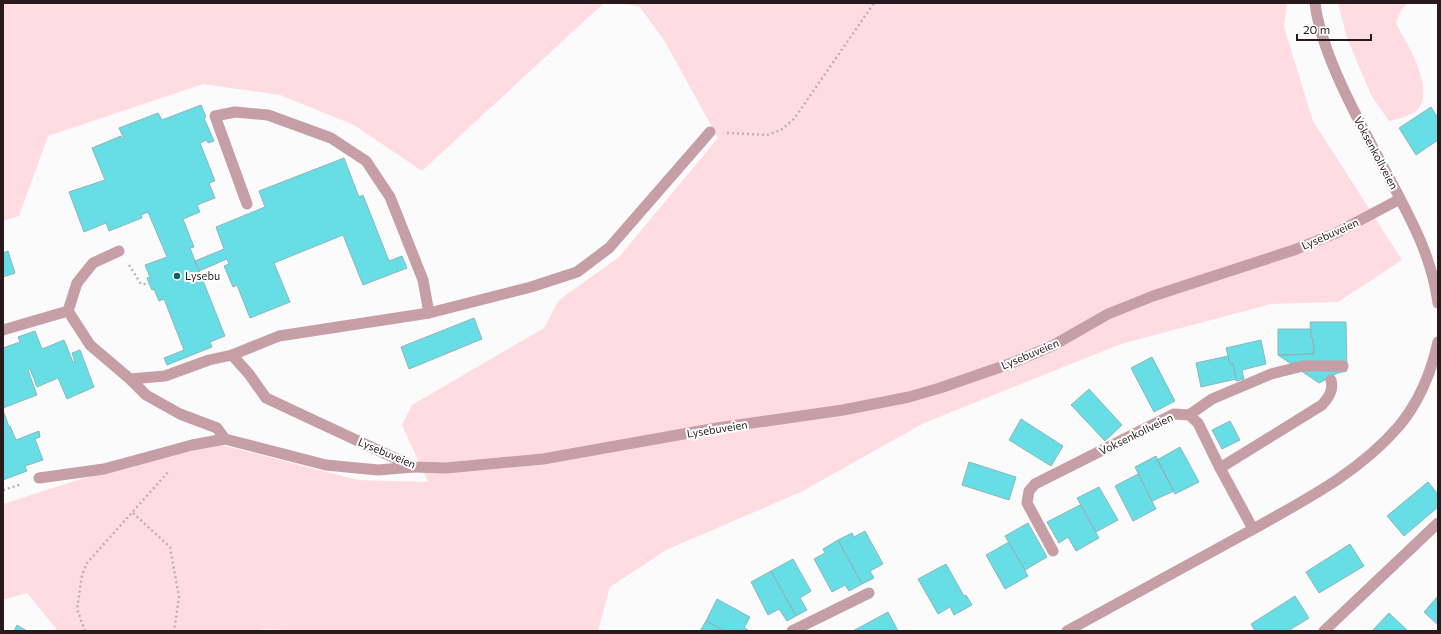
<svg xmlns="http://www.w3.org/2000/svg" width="1441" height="634" viewBox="0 0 1441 634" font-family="Commissioner,sans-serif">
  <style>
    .green { fill: #ffdce2 }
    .building { fill: #67dde5; stroke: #8cb7ba }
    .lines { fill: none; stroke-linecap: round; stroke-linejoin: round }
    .path { stroke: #b8b4b5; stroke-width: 2.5; stroke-dasharray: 2 3; stroke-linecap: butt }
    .service { stroke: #c69ea5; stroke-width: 11 }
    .minor { stroke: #c69ea5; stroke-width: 11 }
    .tertiary { stroke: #c69ea5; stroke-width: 11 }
    .poi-dot { fill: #106166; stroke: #fff; stroke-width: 1.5 }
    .labels { text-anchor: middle; stroke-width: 4; stroke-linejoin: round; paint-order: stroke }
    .street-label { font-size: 11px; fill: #27191c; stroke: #fff }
    .poi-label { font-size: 11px; fill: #27191c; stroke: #fff; text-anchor: start }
  </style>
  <rect width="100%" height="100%" fill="#fbfbfb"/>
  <!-- green -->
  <path class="green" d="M3 3H604L422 171 354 125 280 95 203 84 48 136 19 216 3 221Z
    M613 3H1287L1284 27 1313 121 1402 260 1338 302 1271 304 1121 344 924 423 801 492 666 550 610 587 598 631H313L264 629 258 631H58L27 593 3 600V504L202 440 358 480 428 482 402 425 412 405 544 328 559 300 619 257 718 138 664 40 639 6Z
    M1338 3H1408L1402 9 1396 22C1400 33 1404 37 1409 47 1417 62 1431 94 1418 109 1412 116 1398 119 1389 121L1371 95 1347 38Z"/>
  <!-- building -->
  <path class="building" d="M201 105 206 117 204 118 214 141 208 143 207 140 200 143 215 181 209 183 215 198 197 205 200 212 183 219 194 247 190 248 225 336 210 342 212 347 167 365 164 358 184 350 164 299 159 301 154 289 152 290 147 278 150 277 145 265 167 257 148 212 141 215 142 218 109 231 106 223 84 232 69 192 105 180 92 148 121 136 122 139 125 138 123 137 119 128 158 113 162 120Z
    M1431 107 1438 118V140L1416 155 1399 128Z
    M344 158 359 197 363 195 389 261 402 256 407 268 363 285 343 235 274 263 290 302 250 318 237 285 233 287 224 266 229 264 227 259 199 271 195 261 224 249 216 227 265 207 259 191Z
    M8 251 15 273 3 277V253Z
    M474 318 482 339 409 369 401 347Z
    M1310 322H1346L1347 371 1338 373 1319 383 1278 355 1314 354 1313 338H1311Z
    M1278 329H1311V338H1313L1314 354 1278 355Z
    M35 331 42 349 64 340 73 362H75L72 353 80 350 94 387 67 399 58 378 37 387 30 369 28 370 37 395 3 408V348L20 342 18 337Z
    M1261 340 1266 364 1242 370 1244 379 1236 381 1233 363 1230 364 1226 348Z
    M1228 356 1230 364 1233 363 1236 379 1201 387 1196 363Z
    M1152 357 1175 401 1154 412 1131 368Z
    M1089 389 1122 425 1105 441 1071 405Z
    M3 410 9 427 10 426 16 440 39 431 40 437 35 439 43 460 25 466 27 471 3 480Z
    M1021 419 1063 446 1051 466 1009 440Z
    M1230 421 1240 440 1222 449 1212 430Z
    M1180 447 1199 482 1175 494 1157 460Z
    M1156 456 1174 491 1152 501 1135 467Z
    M969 462 1016 477 1009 500 962 485Z
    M1138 474 1156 509 1133 521 1115 486Z
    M1428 482 1438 494V507L1404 536 1387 516Z
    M1099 487 1118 520 1096 532 1077 498Z
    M1080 505 1099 538 1076 551 1068 537 1059 543 1047 522Z
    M1028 523 1047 557 1025 570 1005 536Z
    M865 531 883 564 870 571 874 578 862 584 838 540 852 533 854 537Z
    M838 540 862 584 849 591 845 585 832 592 814 559 825 553 823 549Z
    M1009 542 1028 576 1005 589 986 555Z
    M1350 544 1364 566 1319 593 1306 572Z
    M793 559 811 591 800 598 807 610 796 616 771 571Z
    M946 564 964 596 966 595 972 605 954 615 950 607 938 614 918 579Z
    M771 571 796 616 787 621 779 609 768 615 751 582Z
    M1295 596 1309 618 1288 631H1255L1251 624Z
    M1438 596V625L1424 612Z
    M717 599 750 617 744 628 750 631H726L706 621Z
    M888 612 898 631H853Z
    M1389 613 1408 631H1372Z
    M706 621 726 631H700Z
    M17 625 27 631H14Z"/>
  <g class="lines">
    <!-- path -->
    <path class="path" d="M727 133 767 135 781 130 794 119 874 3
      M129 265 141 284H149
      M3 490 22 484
      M133 513 170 547 179 597 174 631
      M85 631 77 609 82 575 87 563 169 471"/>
    <!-- service -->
    <path class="service" d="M247 204 215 116 235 112 268 115 331 138 366 161 390 197 423 280 429 313
      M119 251 93 263 77 283 68 311 90 345 130 379 146 395 180 414 217 428 225 439 326 465 378 470 414 467
      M3 330 68 311
      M130 379 165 376 209 360 232 355
      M1220 468 1322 405C1328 398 1334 391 1331 380
      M39 478 104 469 192 445 225 439
      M792 631 869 593"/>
    <!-- minor -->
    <path class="minor" d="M710 132 609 248 577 272 531 287 429 313 279 336 232 355 249 374 266 398 414 467 446 468 543 459 717 428 843 410 909 397 940 388 1012 363 1052 346 1108 314 1153 296 1294 250 1336 233 1400 199
      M1189 415 1212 399 1271 374 1303 366H1343
      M1053 551 1027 503 1029 491 1035 484 1174 414 1189 415 1198 423 1220 468 1253 529
      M1324 631 1438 523"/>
    <!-- tertiary -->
    <path class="tertiary" d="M1315 3C1318 28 1327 52 1337 75 1354 114 1374 150 1394 187 1414 225 1432 259 1438 303
      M1067 631C1127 598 1188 565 1248 532 1301 502 1358 474 1399 426 1419 402 1431 373 1438 342"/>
  </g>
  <!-- markers -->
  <circle class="poi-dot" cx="177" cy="276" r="4"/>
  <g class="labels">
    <!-- street labels -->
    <g class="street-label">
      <text transform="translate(1376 153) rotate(62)" y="4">Voksenkollveien</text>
      <text transform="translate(1330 234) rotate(-24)" y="4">Lysebuveien</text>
      <text transform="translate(1030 354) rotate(-23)" y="4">Lysebuveien</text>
      <text transform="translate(717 429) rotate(-9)" y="4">Lysebuveien</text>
      <text transform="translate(1136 434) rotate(-26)" y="4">Voksenkollveien</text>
      <text transform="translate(387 453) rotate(23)" y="4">Lysebuveien</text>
    </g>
    <!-- poi labels -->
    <g class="poi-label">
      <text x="185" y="280">Lysebu</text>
    </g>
  </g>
  <!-- border -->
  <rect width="1441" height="634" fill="none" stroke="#27191c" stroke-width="8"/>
  <!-- scale -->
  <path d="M1297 34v6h74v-6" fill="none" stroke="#27191c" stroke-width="2"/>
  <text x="1303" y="34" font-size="12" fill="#27191c" stroke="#ffffff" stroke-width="3" paint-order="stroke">20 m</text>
</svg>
